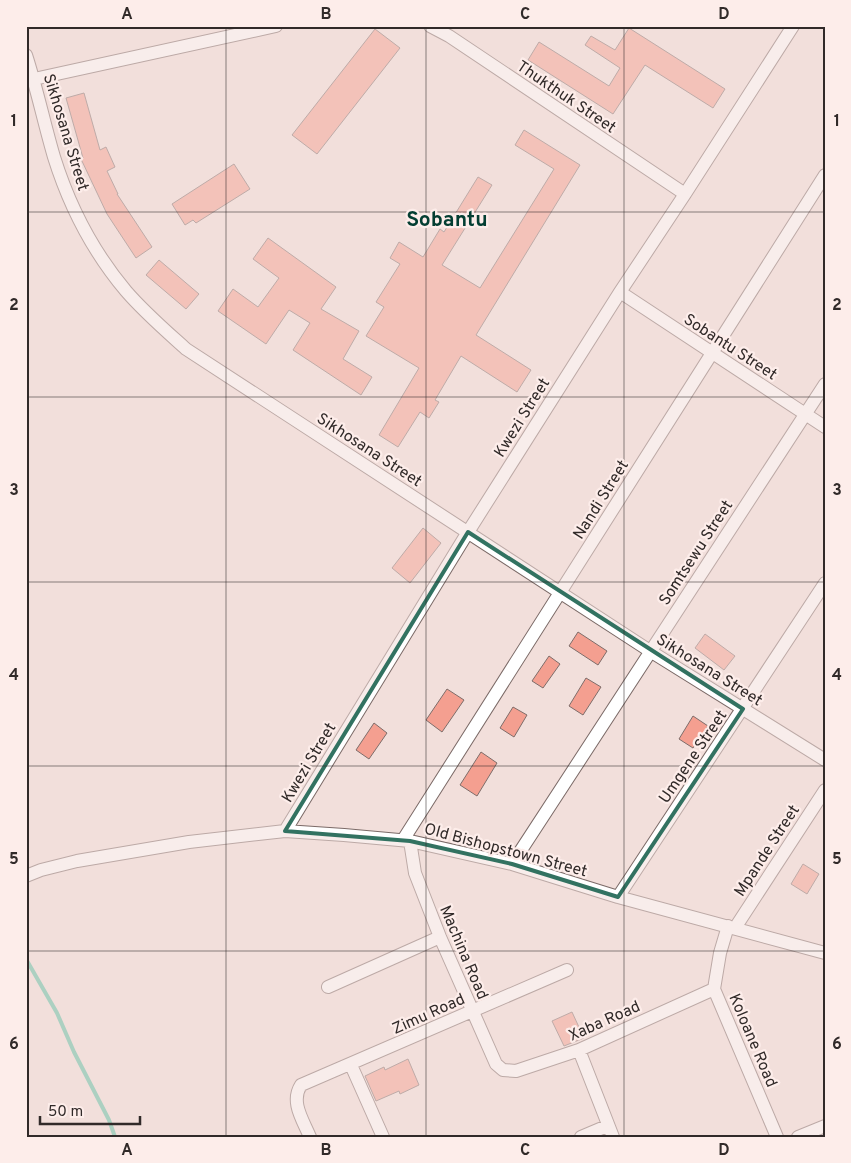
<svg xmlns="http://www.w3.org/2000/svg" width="851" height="1163" viewBox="0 0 851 1163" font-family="Overpass,sans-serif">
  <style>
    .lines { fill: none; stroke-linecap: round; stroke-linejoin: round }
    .stream { stroke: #58bea3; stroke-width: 4 }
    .building { fill: #f49f90; stroke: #7e6d6a }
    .street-casing { stroke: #7b6a67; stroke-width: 14 }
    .street { stroke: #fff; stroke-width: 12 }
    .marked { fill: none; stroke: #327261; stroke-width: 4; stroke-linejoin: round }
    .grid { fill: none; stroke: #312a29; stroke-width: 1; stroke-opacity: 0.55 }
    .labels { text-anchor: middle; stroke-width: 4.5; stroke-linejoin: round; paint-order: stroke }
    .street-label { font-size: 16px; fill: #312a29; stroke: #fdedea }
    .district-label { font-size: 21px; font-weight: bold; fill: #043e32; stroke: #fdedea }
    .neatline { fill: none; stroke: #312a29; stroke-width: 2 }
    .grid-label { font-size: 16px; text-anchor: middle; font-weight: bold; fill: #312a29 }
  </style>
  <rect width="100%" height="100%" fill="#f2dfdb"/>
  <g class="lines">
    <!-- stream -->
    <path class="stream" d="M26 959 57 1013 74 1052 109 1120 115 1137"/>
  </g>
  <!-- building -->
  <path class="building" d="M629 28 725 89 713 108 645 65 613 114 528 60 539 42 609 86 620 68 585 45 591 36 615 50Z
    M375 29 400 48 317 154 292 135Z
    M84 93 100 150 106 147 115 167 107 171 118 194H117L152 247 136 258 107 214 81 159 83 158 66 98Z
    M524 130 580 165 476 335 531 370 517 392 461 356 435 400 439 402 429 418 420 412 398 447 379 435 419 368 366 336 384 307 376 302 400 264 390 258 399 242 423 257 440 229 444 232 478 177 492 185 442 265 480 288 554 169 515 145Z
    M234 164 250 189 196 223 193 220 185 225 172 204Z
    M268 238 336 287 321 309 359 331 343 359 372 377 361 395 293 350 310 323 289 310 266 344 218 311 233 289 258 307 279 278 253 259Z
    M159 260 199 294 186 309 146 275Z
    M423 528 441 543 410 583 392 568Z
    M578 632 607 651 598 665 569 646Z
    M705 634 735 656 724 670 695 648Z
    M549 656 560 664 543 688 532 681Z
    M586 678 601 687 583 715 569 706Z
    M447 689 464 700 442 732 426 720Z
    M513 707 527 715 514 737 500 728Z
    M693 716 708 726 693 748 679 739Z
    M374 723 387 733 369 759 356 750Z
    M481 752 497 763 477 796 460 785Z
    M803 864 819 874 807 894 791 884Z
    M572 1012 584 1038 564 1046 552 1021Z
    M408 1059 419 1085 400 1094 399 1091 376 1101 365 1076 384 1067 385 1070Z"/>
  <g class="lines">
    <!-- street casing -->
    <g class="street-casing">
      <path id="street" d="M430 26 449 36 685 194
        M26 55C37 89 44 123 54 157 69 205 94 253 126 291 144 312 165 330 186 349L650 651 825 760
        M34 79 276 26
        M620 292 825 427
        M285 831 468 532 620 292 685 194 793 26
        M403 840 825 175
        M410 841 415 873 440 937 496 1064 503 1070 516 1071 579 1050 714 989
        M512 864 825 384
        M26 876 41 870 77 861 189 842 285 831 344 835 410 841 512 864 618 897 825 953
        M618 897 825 583
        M728 926 720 953 714 989 777 1137
        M735 928 825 790
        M328 987 440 937
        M579 1050 613 1137
        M351 1065 383 1137
        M310 1137C303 1120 290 1102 301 1085L567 970
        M581 1137 607 1126
        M798 1137 825 1126"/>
    </g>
    <!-- street -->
    <use href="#street" class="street"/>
  </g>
  <!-- marked area -->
  <path d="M0 0H851V1163H0ZM468 532 743 709 618 897 512 864 410 841 285 831Z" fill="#f2dfdb" fill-opacity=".55" fill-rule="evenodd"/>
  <path class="marked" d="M468 532 743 709 618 897 512 864 410 841 285 831Z"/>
  <!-- grid -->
  <path class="grid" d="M226 26V1137M426 26V1137M624 26V1137M26 212H825M26 397H825M26 582H825M26 766H825M26 951H825"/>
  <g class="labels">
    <!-- street labels -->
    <g class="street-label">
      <text transform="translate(567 96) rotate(34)" y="6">Thukthuk Street</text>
      <text transform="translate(67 132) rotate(73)" y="6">Sikhosana Street</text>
      <text transform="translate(731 346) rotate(33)" y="6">Sobantu Street</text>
      <text transform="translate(521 417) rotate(-58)" y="6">Kwezi Street</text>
      <text transform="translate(370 449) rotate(33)" y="6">Sikhosana Street</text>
      <text transform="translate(600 499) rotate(-58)" y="6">Nandi Street</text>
      <text transform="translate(695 552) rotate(-57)" y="6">Somtsewu Street</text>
      <text transform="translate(710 669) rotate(32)" y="6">Sikhosana Street</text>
      <text transform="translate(692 756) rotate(-56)" y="6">Umgene Street</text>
      <text transform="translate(308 762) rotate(-59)" y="6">Kwezi Street</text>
      <text transform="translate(506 849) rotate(15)" y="6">Old Bishopstown Street</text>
      <text transform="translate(766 850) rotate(-57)" y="6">Mpande Street</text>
      <text transform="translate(465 952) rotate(67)" y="6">Machina Road</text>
      <text transform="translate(428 1013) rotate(-24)" y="6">Zimu Road</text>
      <text transform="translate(604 1020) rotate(-24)" y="6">Xaba Road</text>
      <text transform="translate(754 1040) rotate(67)" y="6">Koloane Road</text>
    </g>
    <!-- district labels -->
    <g class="district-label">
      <text x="447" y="226">Sobantu</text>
    </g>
  </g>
  <!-- border -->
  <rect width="851" height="1163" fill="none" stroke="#fdedea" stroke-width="55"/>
  <!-- scale -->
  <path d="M40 1116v8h100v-8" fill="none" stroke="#312a29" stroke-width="2.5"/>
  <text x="48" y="1116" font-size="15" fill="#312a29" stroke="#fdedea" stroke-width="4" paint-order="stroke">50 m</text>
  <rect x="28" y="28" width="796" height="1108" class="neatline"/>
  <g class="grid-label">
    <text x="127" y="19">A</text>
    <text x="326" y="19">B</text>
    <text x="525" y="19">C</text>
    <text x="724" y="19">D</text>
    <text x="14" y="126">1</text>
    <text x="837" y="126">1</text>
    <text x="14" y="310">2</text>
    <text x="837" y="310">2</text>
    <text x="14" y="495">3</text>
    <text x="837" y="495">3</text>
    <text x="14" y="680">4</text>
    <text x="837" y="680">4</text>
    <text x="14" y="864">5</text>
    <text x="837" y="864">5</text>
    <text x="14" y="1049">6</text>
    <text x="837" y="1049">6</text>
    <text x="127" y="1155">A</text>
    <text x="326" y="1155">B</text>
    <text x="525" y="1155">C</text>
    <text x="724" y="1155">D</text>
  </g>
</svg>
